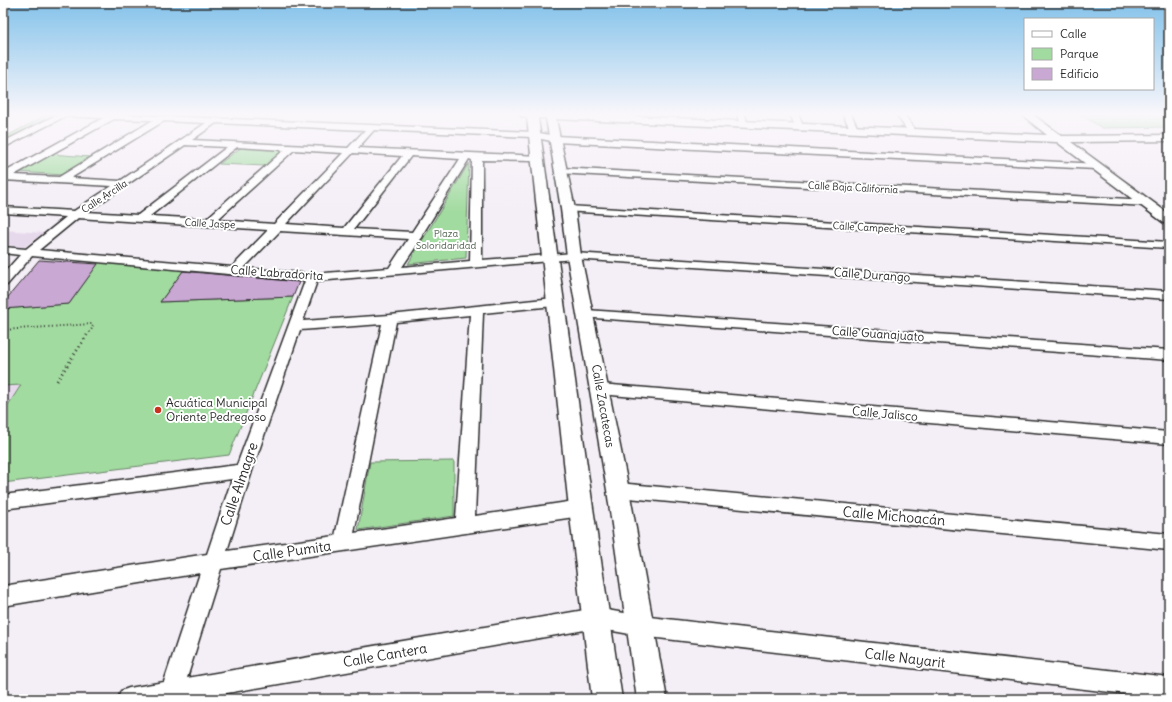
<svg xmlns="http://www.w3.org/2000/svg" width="1172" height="702" viewBox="0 0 1172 702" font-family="Delius,sans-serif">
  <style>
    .built { fill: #e7d9ec }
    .green { fill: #a2dba0; stroke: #668366 }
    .building { fill: #c9a8d3; stroke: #2b2b2b }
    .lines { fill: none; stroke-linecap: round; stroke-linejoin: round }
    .minor-casing { stroke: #2b2b2b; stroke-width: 3 }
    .tertiary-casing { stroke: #2b2b2b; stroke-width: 3 }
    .path-far1 { stroke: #2b2b2b; stroke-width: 2; stroke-dasharray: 1 2.5; stroke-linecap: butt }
    .path { stroke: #2b2b2b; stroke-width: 3; stroke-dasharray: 1 3.5; stroke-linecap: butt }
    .minor { fill: #fff; fill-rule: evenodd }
    .tertiary { fill: #fff; fill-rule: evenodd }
    .poi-dot { fill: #c8321e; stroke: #fff; stroke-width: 1.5 }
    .labels { text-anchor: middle; stroke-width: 4; stroke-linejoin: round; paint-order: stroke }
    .far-street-label { font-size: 10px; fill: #2b2b2b; stroke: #fff }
    .far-park-label { font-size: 10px; fill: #4f604e; stroke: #fff }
    .street-label { font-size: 12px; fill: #2b2b2b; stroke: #fff }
    .poi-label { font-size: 12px; fill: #2b2b2b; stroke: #fff; text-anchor: start }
    .near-street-label { font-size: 14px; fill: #2b2b2b; stroke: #fff }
  </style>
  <rect width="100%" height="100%" fill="#f4eef6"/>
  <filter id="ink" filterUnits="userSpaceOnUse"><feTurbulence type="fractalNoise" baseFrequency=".025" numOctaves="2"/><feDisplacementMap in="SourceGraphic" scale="8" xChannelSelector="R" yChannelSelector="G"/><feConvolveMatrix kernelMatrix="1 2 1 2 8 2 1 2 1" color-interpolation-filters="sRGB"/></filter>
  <g filter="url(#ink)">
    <!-- built -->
    <path class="built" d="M3 230 43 233 24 247 3 245Z
      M22 384 3 412V386Z"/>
    <!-- green -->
    <path class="green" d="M1080 114H1169V127L1102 128Z
      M47 115H55L3 142V138Z
      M242 147 284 149 265 166 219 164Z
      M50 154 91 157 63 175 19 172Z
      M469 163 466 258 408 264Z
      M99 262 184 270 160 302 293 297 229 455 3 483V413L21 385 3 386V309L69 304Z
      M454 461V516L358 530 370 462Z"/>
    <!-- building -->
    <path class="building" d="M39 260 98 264 69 304 3 309V303Z
      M183 271 299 282 293 297 160 302Z"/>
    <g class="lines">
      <!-- minor casing -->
      <g class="minor-casing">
        <path id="minor" d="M58 114H114L534 132 556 136 1099 164 1101 166 1096 169 556 142 532 137 374 130 358 148 540 156 542 158 537 161 482 160V260L574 253 1169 291V299L574 259 317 281 303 321 390 315 554 298 559 299 560 302 559 305 554 306 483 313 475 516 581 500 587 503 590 508 587 513 581 516 221 569 187 678 596 608 641 616 1169 677V699L641 636 596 628 193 699H118L121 691 129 688 164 682 200 573 3 606V586L207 554 232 479 3 509V495L237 465 305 281 32 256 7 285 3 286V274L20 255 3 253V247L26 249 66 217 3 213V207L74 211 112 186 3 180V173L103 118 66 116 3 148V142ZM114 119 153 120 59 177 14 175ZM164 121 206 123 120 181 71 178ZM216 123 365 130 348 148 192 140ZM185 145 227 147 138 215 87 212ZM237 147 284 150 206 219 150 216ZM294 150 343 153 274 224 217 220ZM353 153 402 156 344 228 286 224ZM411 156 460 159 412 232 354 229ZM469 159 472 160 470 261 402 267 423 236 422 235ZM78 218 268 230 232 267 39 250ZM280 231 408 239 389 268 312 274 244 268ZM470 315 456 518 354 533 396 322ZM382 324 335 536 227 551 252 471 300 330Z
          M737 114H745L747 123 746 125H740Z
          M790 114H798L803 126 802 128H796Z
          M843 114H851L858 129 857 131H851Z
          M896 114H904L916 131 915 133H909Z
          M560 168 1147 200 1152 203 1147 206 557 173 555 171 557 169Z
          M568 206 1169 242V248L564 211 563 209Z
          M586 310 1169 350V360L581 317 579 314 581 311Z
          M600 384 1169 432V444L600 394 595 393 593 389 595 385Z
          M618 483 1169 534V550L618 497 612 495 609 490 612 485Z"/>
      </g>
      <!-- tertiary casing -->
      <g class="tertiary-casing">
        <path id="tertiary" d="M520 114H586L1047 135 1021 114H1032L1062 136 1169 135V141L1071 142 1169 214V224L1164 223 1057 142 556 119 575 209 581 256 629 490 667 699H637L607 490 567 256 561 209 546 118H538L593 508 622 699H592L569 508 527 117 521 116Z"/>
      </g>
      <!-- path-far1 -->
      <path class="path-far1" d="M3 330 92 324 93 327 89 333"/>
      <!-- path -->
      <path class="path" d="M57 381 89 332"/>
      <!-- minor -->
      <use href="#minor" class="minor"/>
      <!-- tertiary -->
      <use href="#tertiary" class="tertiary"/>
    </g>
  </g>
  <!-- sky -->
  <linearGradient id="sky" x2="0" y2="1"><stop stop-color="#83c2ea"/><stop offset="0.54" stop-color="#faf7fb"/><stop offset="1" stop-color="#faf7fb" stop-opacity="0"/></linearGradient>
  <rect width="1172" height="212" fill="url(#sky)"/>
  <!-- markers -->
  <circle class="poi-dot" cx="158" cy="410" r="4"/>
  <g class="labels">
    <!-- far-street labels -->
    <g class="far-street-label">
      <text transform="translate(853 187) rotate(3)" y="4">Calle Baja California</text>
      <text transform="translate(104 196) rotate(-33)" y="4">Calle Arcilla</text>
      <text transform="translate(210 223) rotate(3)" y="4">Calle Jaspe</text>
      <text transform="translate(869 227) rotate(3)" y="4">Calle Campeche</text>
    </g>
    <!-- far-park labels -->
    <g class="far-park-label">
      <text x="446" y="237">Plaza<tspan x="446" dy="12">Soloridaridad</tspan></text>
    </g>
    <!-- street labels -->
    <g class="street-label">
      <text transform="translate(277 273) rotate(4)" y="4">Calle Labradorita</text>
      <text transform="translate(872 275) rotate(4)" y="4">Calle Durango</text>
      <text transform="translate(878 334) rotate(4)" y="4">Calle Guanajuato</text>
      <text transform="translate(603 406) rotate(80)" y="4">Calle Zacatecas</text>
      <text transform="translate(885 414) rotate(5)" y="4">Calle Jalisco</text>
    </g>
    <!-- poi labels -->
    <g class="poi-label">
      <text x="166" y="407">Acuática Municipal<tspan x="166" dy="14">Oriente Pedregoso</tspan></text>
    </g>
    <!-- near-street labels -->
    <g class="near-street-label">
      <text transform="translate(239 484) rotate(-71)" y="5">Calle Almagre</text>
      <text transform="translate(894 516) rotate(5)" y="5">Calle Michoacán</text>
      <text transform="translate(292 551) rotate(-8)" y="5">Calle Pumita</text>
      <text transform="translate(385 655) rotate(-10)" y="5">Calle Cantera</text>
      <text transform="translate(905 658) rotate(7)" y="5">Calle Nayarit</text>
    </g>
  </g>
  <!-- margin -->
  <rect width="1172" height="702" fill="none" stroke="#fff" stroke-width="16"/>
  <rect x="8" y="8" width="1156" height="686" fill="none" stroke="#2b2b2b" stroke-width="1.5" filter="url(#ink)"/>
  <!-- legend -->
  <rect x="1024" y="18" width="130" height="72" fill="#ffffff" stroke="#aaaaaa"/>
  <rect x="1032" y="31" width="20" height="6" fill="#ffffff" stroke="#aaaaaa"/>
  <text x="1060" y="38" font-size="12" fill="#2b2b2b">Calle</text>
  <rect x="1032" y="48" width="20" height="12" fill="#a2dba0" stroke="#aaaaaa"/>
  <text x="1060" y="58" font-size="12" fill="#2b2b2b">Parque</text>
  <rect x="1032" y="68" width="20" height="12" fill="#c9a8d3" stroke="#aaaaaa"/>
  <text x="1060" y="78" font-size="12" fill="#2b2b2b">Edificio</text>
</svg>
